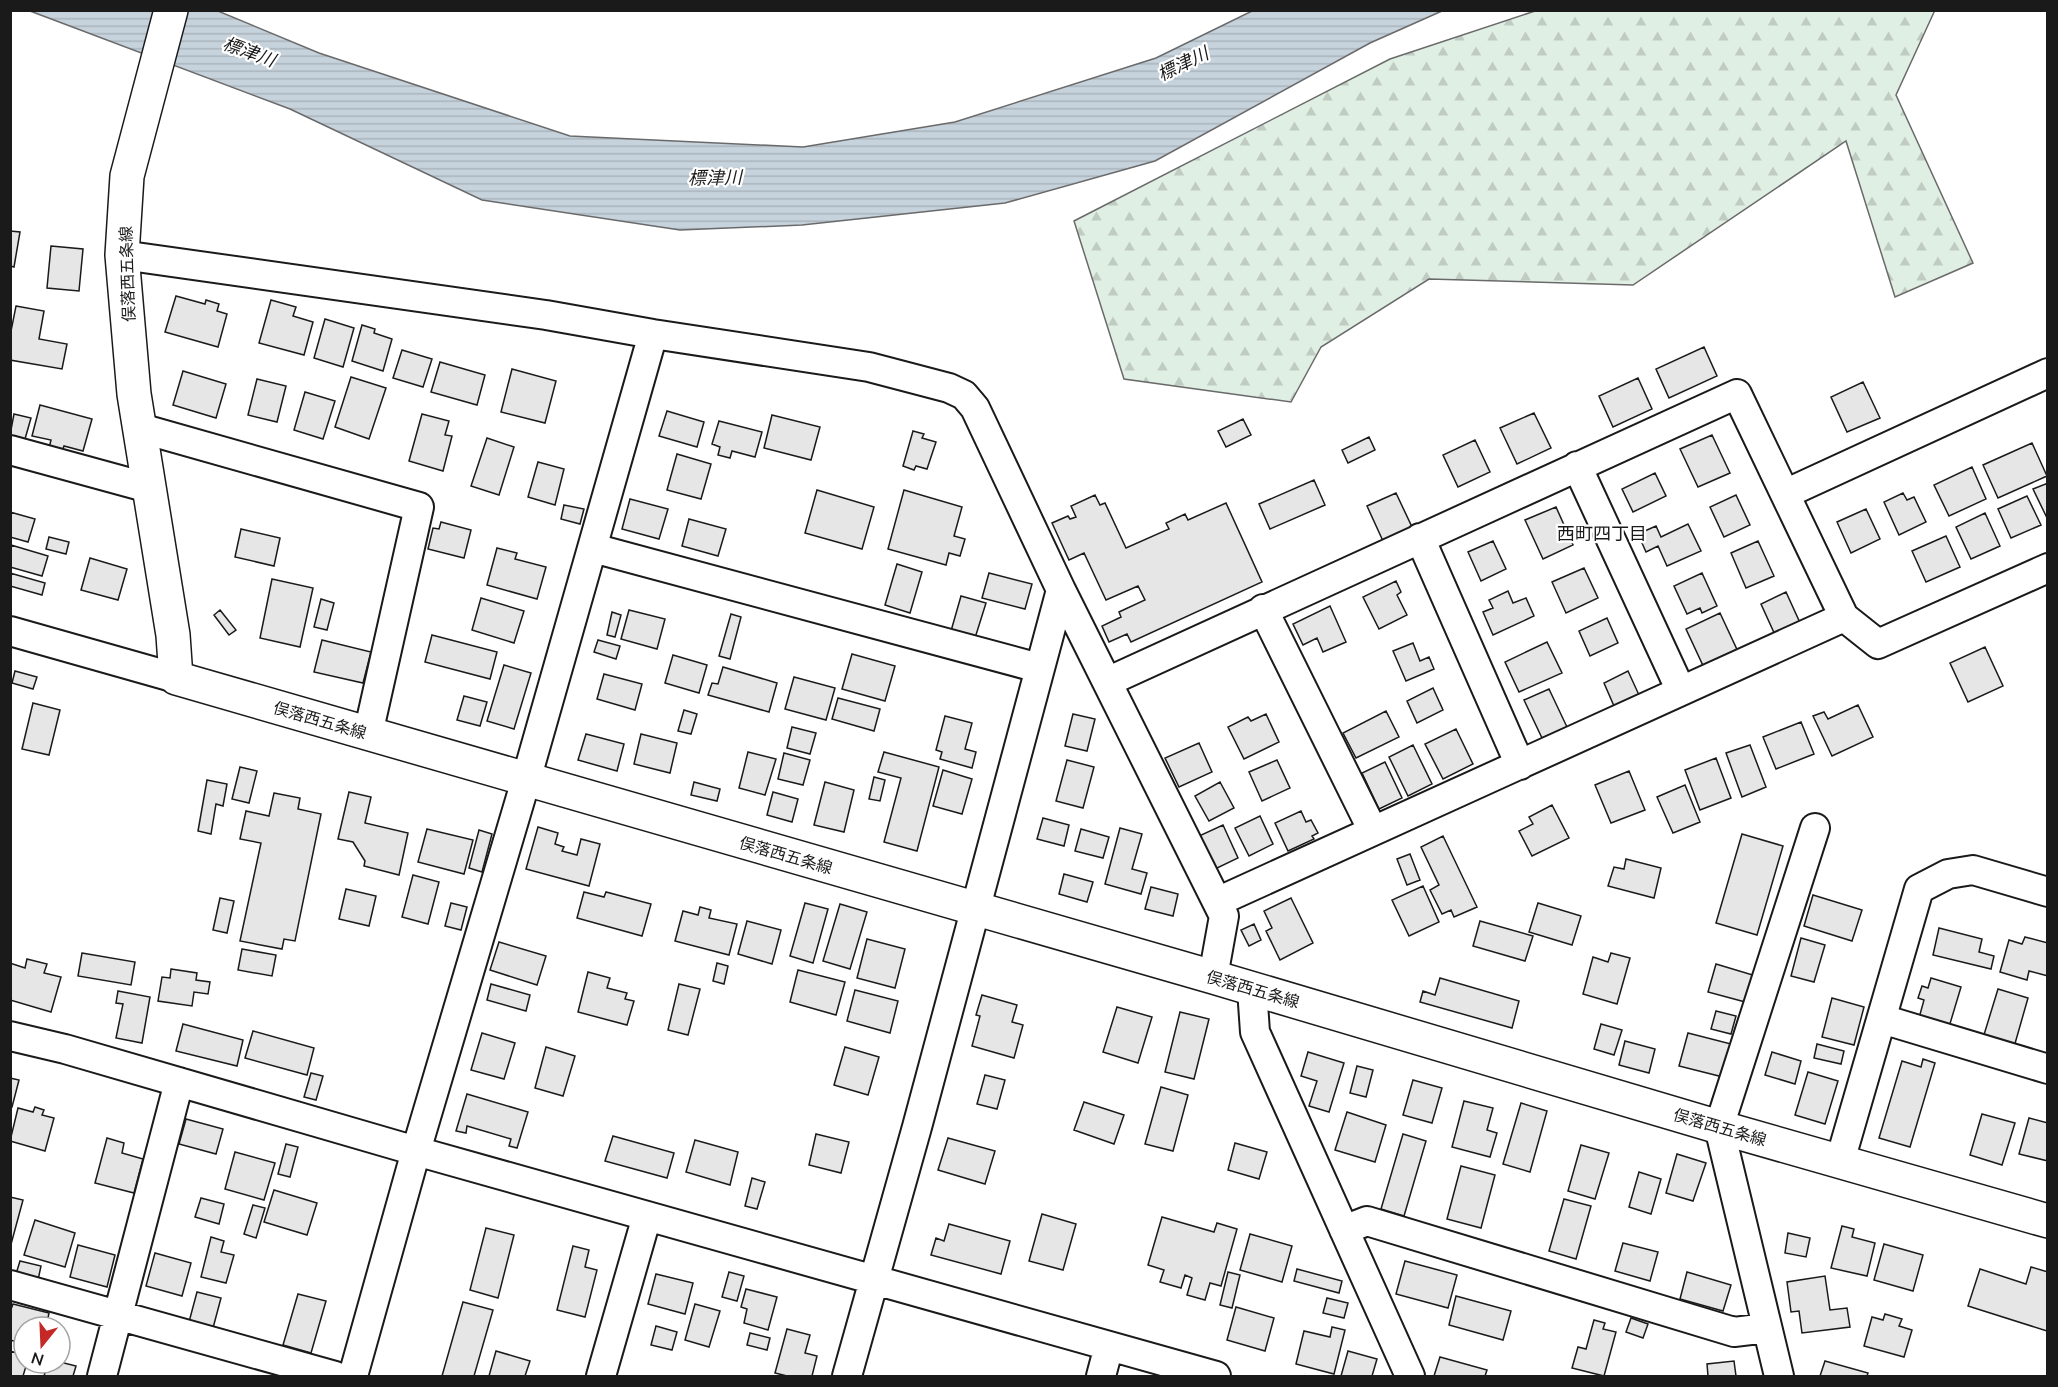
<svg xmlns="http://www.w3.org/2000/svg" width="2058" height="1387" viewBox="0 0 2058 1387" font-family="Mulish,'Noto Sans JP',sans-serif">
  <style>
    .forest { fill: url(#forest-firs); stroke: #6a6a6a; stroke-width: 1.5 }
    .water { fill: url(#water-rules); stroke: #6a6a6a; stroke-width: 1.5 }
    .building { fill: #e6e6e6; stroke: #1a1a1a; stroke-width: 1.5 }
    .lines { fill: none; stroke-linecap: round; stroke-linejoin: round }
    .minor-casing { stroke: #1a1a1a; stroke-width: 32 }
    .major-casing { stroke: #1a1a1a; stroke-width: 36 }
    .minor { stroke: #fff; stroke-width: 28 }
    .major { stroke: #fff; stroke-width: 33 }
    .labels { text-anchor: middle; stroke-width: 4.5; stroke-linejoin: round; paint-order: stroke }
    .street-label { font-size: 16px; fill: #1a1a1a; stroke: #fff }
    .water-label { font-size: 18px; font-style: italic; fill: #1a1a1a; stroke: #fff }
    .neighbourhood-label { font-size: 18px; fill: #1a1a1a; stroke: #fff }
  </style>
  <defs>
    <pattern id="forest-firs" width="22" height="20" patternUnits="userSpaceOnUse" patternTransform="scale(1.5)"><rect width="22" height="20" fill="#e0efe3"/><path d="M5 1l3.5 6h-7zM16 11l3.5 6h-7z" fill="#c0ccc2"/></pattern>
    <pattern id="water-rules" width="6" height="5" patternUnits="userSpaceOnUse" patternTransform="scale(1.5)"><rect width="6" height="5" fill="#c6d2dc"/><path d="M0 2.5h6" fill="none" stroke="#aab4bc"/></pattern>
  </defs>
  <rect width="100%" height="100%" fill="#fff"/>
  <!-- forest -->
  <path class="forest" d="M1935 10 1896 95 1973 263 1895 297 1846 141 1633 285 1429 279 1321 347 1291 402 1124 379 1074 221 1390 59 1535 11Z"/>
  <!-- water -->
  <path class="water" d="M30 11H218L319 53 570 136 803 147 955 122 1156 58 1252 11H1442L1370 43 1155 161 1005 203 802 225 680 230 482 200 290 109Z"/>
  <!-- building -->
  <path class="building" d="M10 231 20 232 14 267 10 266Z
    M51 246 83 249 79 291 47 288Z
    M176 296 205 304 206 300 219 304 217 311 227 314 218 347 165 332Z
    M271 300 296 307 293 316 313 322 304 355 259 343Z
    M16 306 44 311 39 339 67 344 62 369 10 360V336Z
    M325 319 354 328 343 367 314 358Z
    M362 325 375 329 374 333 392 339 383 371 352 361Z
    M1704 347 1717 376 1669 398 1656 369Z
    M402 350 432 359 423 387 393 378Z
    M440 362 485 375 477 405 431 392Z
    M512 369 556 381 545 423 501 412Z
    M183 371 226 384 216 418 173 405Z
    M351 377 386 388 369 439 335 427Z
    M1638 378 1652 409 1613 427 1599 396Z
    M257 379 286 386 277 422 248 415Z
    M1863 382 1880 418 1847 432 1831 397Z
    M305 392 335 401 323 439 294 430Z
    M40 405 92 419 83 451 64 446 62 452 49 448 51 440 32 436Z
    M667 411 704 422 697 447 659 436Z
    M1534 413 1551 448 1517 464 1500 428Z
    M14 414 31 418 25 439 10 435Z
    M422 414 449 421 445 435 452 436 443 471 409 461Z
    M772 415 820 427 811 460 764 448Z
    M1243 419 1251 435 1226 447 1218 431Z
    M719 421 762 432 755 457 732 451 730 458 718 455 720 447 712 444Z
    M913 431 924 434 922 438 936 442 927 469 916 466 914 470 903 466Z
    M1712 435 1730 473 1698 487 1680 449Z
    M1369 437 1375 450 1348 463 1342 450Z
    M487 438 514 447 499 495 471 486Z
    M1475 440 1490 472 1458 487 1443 455Z
    M2032 443 2047 476 1998 498 1983 465Z
    M677 454 711 464 701 499 667 490Z
    M538 462 564 469 555 505 528 497Z
    M1972 467 1986 499 1949 516 1934 485Z
    M1655 473 1666 496 1633 512 1622 489Z
    M1314 480 1325 505 1270 529 1259 504Z
    M2048 483V520L2033 489Z
    M817 490 874 507 862 549 805 533Z
    M904 490 962 507 954 536 965 539 960 556 949 553 946 565 888 549Z
    M1396 493 1412 527 1383 541 1367 506Z
    M1903 493 1907 500 1914 497 1926 522 1899 535 1884 502Z
    M1095 495 1100 505 1105 503 1126 548 1169 529 1166 523 1185 514 1188 520 1226 503 1262 582 1131 642 1127 634 1109 642 1102 626 1121 617 1119 612 1145 600 1138 586 1106 600 1084 553 1069 560 1052 523 1068 516 1070 519 1076 517 1071 506Z
    M1736 495 1750 525 1724 537 1710 507Z
    M2027 496 2041 525 2011 538 1998 509Z
    M630 499 668 509 659 539 622 529Z
    M564 505 584 509 580 524 561 519Z
    M1556 507 1573 545 1543 559 1525 520Z
    M1866 509 1880 539 1851 553 1837 522Z
    M10 512 35 519 28 542 10 537Z
    M1985 513 2000 546 1971 559 1956 527Z
    M689 519 726 529 718 556 682 546Z
    M441 522 471 530 464 558 428 549 433 528 439 529Z
    M1688 524 1701 551 1667 566 1658 546 1646 552 1638 534 1656 526 1661 537Z
    M241 529 280 538 274 566 235 557Z
    M1946 536 1960 567 1926 582 1912 551Z
    M49 537 69 542 66 554 46 549Z
    M1493 541 1506 569 1481 581 1468 552Z
    M1758 541 1774 576 1746 588 1731 553Z
    M11 545 48 556 42 576 10 567Z
    M497 548 517 553 515 559 546 567 537 599 487 585Z
    M90 558 127 569 118 600 81 590Z
    M897 564 922 572 910 613 885 605Z
    M1584 568 1598 598 1566 613 1552 582Z
    M10 573 45 583 42 595 10 586Z
    M989 573 1032 584 1025 609 982 598Z
    M1702 573 1717 606 1702 613 1700 608 1687 614 1674 586Z
    M272 579 313 588 300 647 260 638Z
    M1396 581 1401 592 1397 595 1407 615 1379 629 1363 597Z
    M1508 591 1513 603 1526 598 1534 616 1493 635 1483 612 1493 608 1489 600Z
    M1786 592 1801 625 1776 637 1761 604Z
    M961 596 986 603 975 638 951 631Z
    M481 598 524 611 514 643 472 630Z
    M321 599 334 603 327 630 314 627Z
    M1330 606 1346 642 1323 652 1317 638 1303 645 1293 624Z
    M220 610 236 630 229 635 214 615Z
    M629 610 665 619 657 649 621 639Z
    M612 612 621 615 615 637 607 635Z
    M1720 613 1740 656 1706 672 1686 629Z
    M731 614 741 617 730 659 719 656Z
    M1607 618 1618 643 1590 656 1579 631Z
    M432 635 497 652 490 679 425 662Z
    M322 640 371 652 363 683 314 672Z
    M598 640 620 646 616 659 594 652Z
    M1547 642 1562 673 1519 692 1505 662Z
    M1413 643 1420 661 1429 657 1434 669 1406 681 1393 651Z
    M1985 647 2003 686 1968 702 1950 663Z
    M852 654 895 666 885 701 842 689Z
    M673 655 707 665 699 693 665 683Z
    M504 665 531 673 514 729 487 721Z
    M723 667 777 683 769 712 708 695 712 683 718 684Z
    M15 671 37 677 33 689 12 683Z
    M1628 671 1639 695 1614 706 1604 683Z
    M604 674 642 684 635 710 597 699Z
    M794 677 835 688 826 720 785 709Z
    M1433 688 1443 710 1417 723 1407 701Z
    M1549 689 1567 727 1542 738 1524 700Z
    M464 696 487 702 480 726 457 720Z
    M838 698 880 709 874 731 832 719Z
    M33 703 60 710 49 755 22 749Z
    M1858 705 1873 737 1832 756 1813 716 1824 712 1828 719Z
    M684 710 697 714 691 734 678 731Z
    M1386 711 1399 737 1356 758 1343 733Z
    M1073 714 1095 719 1087 751 1065 746Z
    M1266 714 1279 742 1244 759 1228 727 1248 717 1251 721Z
    M945 716 972 723 965 749 976 752 972 768 940 759 942 752 936 750Z
    M1801 722 1814 754 1776 769 1763 737Z
    M792 727 816 733 810 754 787 748Z
    M1456 729 1473 764 1443 779 1425 744Z
    M586 734 624 744 617 771 578 760Z
    M641 734 677 743 670 773 634 764Z
    M1199 743 1212 772 1179 787 1165 758Z
    M1413 745 1432 784 1408 796 1389 757Z
    M1750 745 1766 787 1742 797 1726 753Z
    M748 752 776 759 765 795 739 788Z
    M884 752 939 767 917 851 884 842 901 778 878 772Z
    M784 753 810 760 803 785 778 779Z
    M1716 758 1731 798 1700 810 1685 770Z
    M1067 760 1094 767 1083 808 1056 801Z
    M1277 760 1290 788 1262 801 1249 772Z
    M1385 762 1402 798 1379 809 1362 773Z
    M240 767 257 771 249 803 232 799Z
    M943 770 972 779 962 814 933 806Z
    M1629 771 1645 810 1611 823 1595 785Z
    M874 777 885 780 880 801 869 799Z
    M207 780 227 784 223 806 216 804 211 834 198 831Z
    M694 782 720 789 717 801 691 795Z
    M825 782 854 790 844 832 814 825Z
    M1220 782 1234 808 1209 821 1195 796Z
    M1685 785 1700 822 1673 833 1657 797Z
    M349 792 371 797 365 823 408 833 399 875 364 866 365 861 353 842 338 839Z
    M773 792 798 799 792 822 767 815Z
    M274 793 300 798 298 809 321 814 295 941 284 939 282 949 240 941 261 843 240 839 246 811 269 816Z
    M1552 805 1569 838 1532 856 1519 831 1533 824 1529 817Z
    M1301 811 1306 822 1311 820 1318 833 1312 836 1314 839 1288 851 1275 823Z
    M1260 816 1273 844 1249 856 1235 828Z
    M1043 818 1069 825 1064 846 1037 839Z
    M1223 825 1238 858 1215 869 1199 836Z
    M538 827 558 833 555 844 564 847 562 851 577 855 581 839 600 844 589 886 526 869Z
    M1120 828 1142 834 1132 869 1147 873 1141 894 1105 884Z
    M427 829 473 840 464 874 418 862Z
    M1081 829 1109 837 1103 858 1075 851Z
    M479 830 492 834 482 872 469 868Z
    M1742 834 1783 846 1757 935 1716 923Z
    M1443 836 1477 907 1454 917 1451 910 1442 914 1430 890 1439 885 1421 847Z
    M1410 854 1420 880 1407 885 1397 859Z
    M1626 859 1661 868 1654 898 1608 886 1614 867 1624 869Z
    M1064 874 1093 882 1087 902 1059 894Z
    M413 875 439 882 428 924 402 917Z
    M1423 886 1439 922 1409 936 1392 900Z
    M1151 887 1178 894 1173 916 1145 909Z
    M346 889 376 896 369 926 339 919Z
    M584 892 604 897 606 892 651 904 642 936 577 918Z
    M1813 895 1862 910 1852 941 1804 926Z
    M220 898 234 901 227 933 213 930Z
    M1291 898 1313 943 1280 960 1266 931 1272 928 1264 911Z
    M451 903 467 907 461 930 445 926Z
    M805 903 828 909 813 963 790 956Z
    M1538 903 1581 916 1572 945 1529 932Z
    M840 904 867 912 850 969 823 961Z
    M700 907 711 910 709 918 737 924 729 955 675 941 683 911 698 915Z
    M747 921 781 930 772 964 738 954Z
    M1480 921 1533 936 1525 961 1473 946Z
    M1254 924 1261 940 1249 946 1241 930Z
    M1939 928 1982 939 1979 952 1994 956 1991 969 1933 955Z
    M2025 937 2048 943V976L2029 971 2027 980 2000 972 2009 940 2022 944Z
    M1801 938 1825 945 1814 982 1791 976Z
    M867 939 905 949 895 988 857 978Z
    M499 942 546 956 537 985 490 970Z
    M242 949 276 955 272 976 238 970Z
    M82 953 135 962 131 985 78 976Z
    M1611 953 1630 958 1617 1004 1583 994 1593 957 1608 962Z
    M27 959 47 964 44 973 61 977 51 1012 10 1000V963L25 968Z
    M717 963 728 966 724 984 713 981Z
    M1716 964 1756 976 1749 1003 1708 992Z
    M171 969 197 973 196 980 210 982 208 994 194 992 192 1006 158 1001 162 977 170 978Z
    M798 970 845 982 836 1015 790 1002Z
    M588 972 610 978 607 988 627 993 625 999 634 1001 627 1025 578 1012Z
    M1440 978 1519 1001 1512 1028 1420 1002 1423 991 1435 995Z
    M1931 978 1961 987 1949 1027 1919 1018 1924 1000 1918 998 1922 986 1928 988Z
    M491 984 530 995 526 1011 487 1000Z
    M679 984 700 989 688 1035 668 1030Z
    M1998 989 2028 998 2014 1047 1983 1038Z
    M855 990 898 1001 890 1033 847 1021Z
    M118 991 150 997 142 1043 116 1038 123 1004 116 1003Z
    M982 995 1017 1005 1012 1022 1023 1025 1014 1058 972 1046 980 1016 976 1015Z
    M1832 998 1864 1007 1854 1045 1822 1037Z
    M1117 1007 1152 1017 1138 1063 1103 1052Z
    M1716 1011 1736 1016 1731 1034 1711 1029Z
    M1180 1012 1209 1019 1194 1079 1165 1072Z
    M183 1024 243 1040 237 1066 176 1051Z
    M1601 1024 1622 1030 1614 1055 1594 1049Z
    M253 1031 314 1048 307 1075 245 1058Z
    M482 1033 515 1043 504 1079 471 1070Z
    M1688 1033 1735 1045 1727 1078 1679 1066Z
    M1625 1041 1655 1049 1649 1073 1619 1065Z
    M1817 1044 1844 1051 1841 1064 1814 1058Z
    M546 1047 575 1056 563 1096 535 1088Z
    M845 1047 879 1057 868 1095 834 1085Z
    M1308 1052 1344 1063 1329 1112 1309 1106 1317 1081 1301 1076Z
    M1772 1052 1801 1061 1795 1084 1765 1075Z
    M1923 1059 1935 1063 1910 1147 1879 1138 1902 1061 1921 1067Z
    M1357 1066 1373 1070 1366 1097 1350 1093Z
    M1808 1072 1838 1081 1825 1124 1795 1115Z
    M311 1073 323 1076 316 1100 304 1097Z
    M985 1075 1005 1080 997 1109 977 1104Z
    M10 1078 19 1080 12 1107H10Z
    M1413 1080 1442 1088 1432 1123 1403 1115Z
    M1161 1087 1188 1095 1173 1151 1145 1144Z
    M467 1094 528 1112 517 1148 509 1146 511 1139 467 1126 466 1133 456 1131Z
    M1464 1101 1493 1108 1487 1130 1497 1133 1490 1157 1452 1147Z
    M1084 1102 1124 1115 1114 1144 1074 1130Z
    M1521 1103 1547 1111 1530 1172 1503 1164Z
    M35 1107 44 1110 42 1115 54 1118 45 1151 10 1141 18 1108 33 1112Z
    M1347 1112 1386 1125 1375 1162 1335 1150Z
    M1982 1114 2015 1123 2002 1165 1970 1155Z
    M2029 1118 2048 1123V1161L2019 1154Z
    M186 1119 223 1129 216 1154 179 1144Z
    M816 1134 849 1142 841 1173 809 1165Z
    M1403 1134 1426 1141 1404 1216 1381 1209Z
    M613 1136 674 1153 667 1178 605 1161Z
    M107 1138 124 1143 122 1153 143 1159 134 1193 95 1183Z
    M948 1138 995 1151 985 1184 938 1170Z
    M695 1140 738 1152 730 1185 686 1172Z
    M1235 1143 1267 1152 1259 1179 1228 1170Z
    M286 1144 298 1147 290 1177 278 1174Z
    M1581 1145 1609 1153 1595 1199 1568 1191Z
    M235 1152 275 1163 264 1200 225 1189Z
    M1677 1154 1706 1163 1693 1201 1666 1193Z
    M1461 1166 1495 1175 1481 1228 1447 1219Z
    M1639 1172 1661 1179 1651 1214 1629 1207Z
    M752 1178 765 1182 757 1209 745 1206Z
    M274 1190 317 1203 307 1235 264 1222Z
    M10 1197 23 1200 10 1248Z
    M201 1198 224 1204 219 1224 195 1217Z
    M1564 1199 1591 1206 1576 1259 1549 1251Z
    M253 1205 265 1208 256 1238 244 1234Z
    M1042 1214 1076 1224 1063 1270 1029 1261Z
    M1162 1217 1214 1232 1217 1223 1237 1229 1221 1286 1210 1283 1205 1300 1187 1295 1192 1278 1185 1275 1181 1288 1160 1282 1164 1270 1148 1265Z
    M35 1220 75 1233 65 1267 24 1255Z
    M949 1224 1010 1241 1001 1274 931 1255 936 1238 944 1241Z
    M1842 1226 1854 1229 1852 1237 1875 1243 1867 1276 1831 1268Z
    M486 1228 514 1235 498 1298 470 1290Z
    M1788 1233 1810 1238 1806 1257 1785 1253Z
    M1250 1234 1292 1246 1282 1282 1240 1270Z
    M211 1237 224 1241 221 1252 234 1255 226 1283 201 1277Z
    M1623 1243 1658 1252 1650 1281 1615 1271Z
    M1884 1244 1923 1255 1913 1291 1874 1280Z
    M78 1245 115 1255 107 1287 70 1277Z
    M573 1246 589 1250 585 1267 597 1270 585 1317 557 1310Z
    M155 1253 191 1263 182 1296 146 1286Z
    M20 1261 41 1266 38 1280 16 1274Z
    M1405 1261 1457 1275 1448 1308 1396 1294Z
    M2031 1267 2048 1272 2047 1331 1968 1306 1980 1269 2026 1284Z
    M1297 1269 1342 1281 1339 1293 1294 1281Z
    M729 1272 744 1276 737 1301 722 1297Z
    M1228 1272 1240 1275 1232 1308 1220 1305Z
    M1687 1272 1731 1285 1723 1311 1680 1299Z
    M656 1274 693 1283 685 1314 648 1304Z
    M1825 1276 1830 1310 1847 1308 1850 1327 1802 1333 1799 1311 1791 1312 1787 1282Z
    M746 1289 777 1297 768 1330 744 1323 747 1309 741 1307Z
    M197 1292 221 1298 213 1328 189 1322Z
    M298 1294 326 1301 311 1353 283 1345Z
    M1456 1296 1511 1311 1503 1340 1449 1325Z
    M1327 1298 1348 1303 1344 1318 1323 1313Z
    M463 1302 493 1310 474 1376H442Z
    M13 1304 49 1313 46 1327H24V1344L10 1340V1312Z
    M695 1304 720 1311 709 1347 685 1340Z
    M1236 1307 1274 1318 1265 1351 1227 1340Z
    M1885 1314 1902 1319 1899 1326 1912 1330 1904 1357 1864 1346 1872 1317 1883 1320Z
    M1631 1318 1648 1324 1643 1338 1626 1332Z
    M1594 1320 1605 1323 1603 1329 1616 1332 1604 1376 1572 1368 1578 1347 1586 1349Z
    M656 1326 677 1332 672 1350 651 1345Z
    M1332 1327 1345 1330 1334 1374 1296 1364 1304 1331 1330 1337Z
    M787 1329 810 1335 805 1353 817 1356 812 1376H787L775 1373Z
    M750 1333 770 1338 767 1350 747 1345Z
    M10 1351 24 1355V1363H27L23 1376H10Z
    M496 1351 530 1361 525 1376H489Z
    M1348 1351 1377 1359 1372 1376H1341Z
    M1440 1357 1487 1370 1485 1376H1434Z
    M1734 1361 1736 1376H1708L1707 1364Z
    M1825 1361 1868 1373 1867 1376H1820Z
    M60 1362 76 1366 73 1376H44L48 1363Z"/>
  <g class="lines">
    <!-- minor casing -->
    <g class="minor-casing">
      <path id="minor" d="M122 255 546 315 653 334 869 367 949 388 964 395 975 408 1061 590 917 1127 847 1376
        M140 428 419 507 368 734
        M10 450 149 488
        M1577 466 1681 691
        M1785 494 2048 373
        M1420 538 1520 765
        M593 548 1039 668
        M1061 590 1224 916 1213 977
        M1263 609 1373 831
        M1844 617 1878 644 2048 568
        M10 631 176 678
        M1107 682 1737 394 1844 617 1217 902
        M1252 989 1255 1032 1410 1376
        M1882 1019 2048 1069
        M10 1036 65 1049 416 1151 1216 1376
        M1840 1161 1919 889 1948 874 1973 870 2048 892
        M1344 1230 1367 1221 1734 1332 1767 1328
        M10 1285 335 1376
        M102 1376 179 1082
        M353 1376 416 1151 526 780 653 334
        M601 1376 647 1216
        M1101 1376 1109 1346
        M1779 1376 1719 1127 1815 828"/>
    </g>
    <!-- major casing -->
    <g class="major-casing">
      <path id="major" d="M171 10 127 176 122 255 134 394 173 635 176 678 1213 977 1719 1127 2048 1221"/>
    </g>
    <!-- minor -->
    <use href="#minor" class="minor"/>
    <!-- major -->
    <use href="#major" class="major"/>
  </g>
  <g class="labels">
    <!-- street labels -->
    <g class="street-label">
      <text transform="translate(127 274) rotate(-92)" y="6">俣落西五条線</text>
      <text transform="translate(320 720) rotate(16)" y="6">俣落西五条線</text>
      <text transform="translate(786 855) rotate(16)" y="6">俣落西五条線</text>
      <text transform="translate(1253 989) rotate(16)" y="6">俣落西五条線</text>
      <text transform="translate(1720 1127) rotate(16)" y="6">俣落西五条線</text>
    </g>
    <!-- water labels -->
    <g class="water-label">
      <text transform="translate(249 52) rotate(20)" y="6">標津川</text>
      <text transform="translate(1183 64) rotate(-26)" y="6">標津川</text>
      <text transform="translate(715 178) rotate(-1)" y="6">標津川</text>
    </g>
    <!-- neighbourhood labels -->
    <g class="neighbourhood-label">
      <text x="1602" y="540">西町四丁目</text>
    </g>
  </g>
  <!-- border -->
  <rect width="2058" height="1387" fill="none" stroke="#1a1a1a" stroke-width="24"/>
  <!-- north arrow -->
  <g transform="translate(42 1345) rotate(198)"><circle r="28" fill="#ffffff" stroke="#a3a3a3" stroke-width="1.5"/>
  <path d="M0-4.5L10 22L0 15L-10 22Z" fill="#c62828"/>
  <text y="-9" font-size="16" font-weight="bold" text-anchor="middle" fill="#1a1a1a">N</text>
  </g>
</svg>
